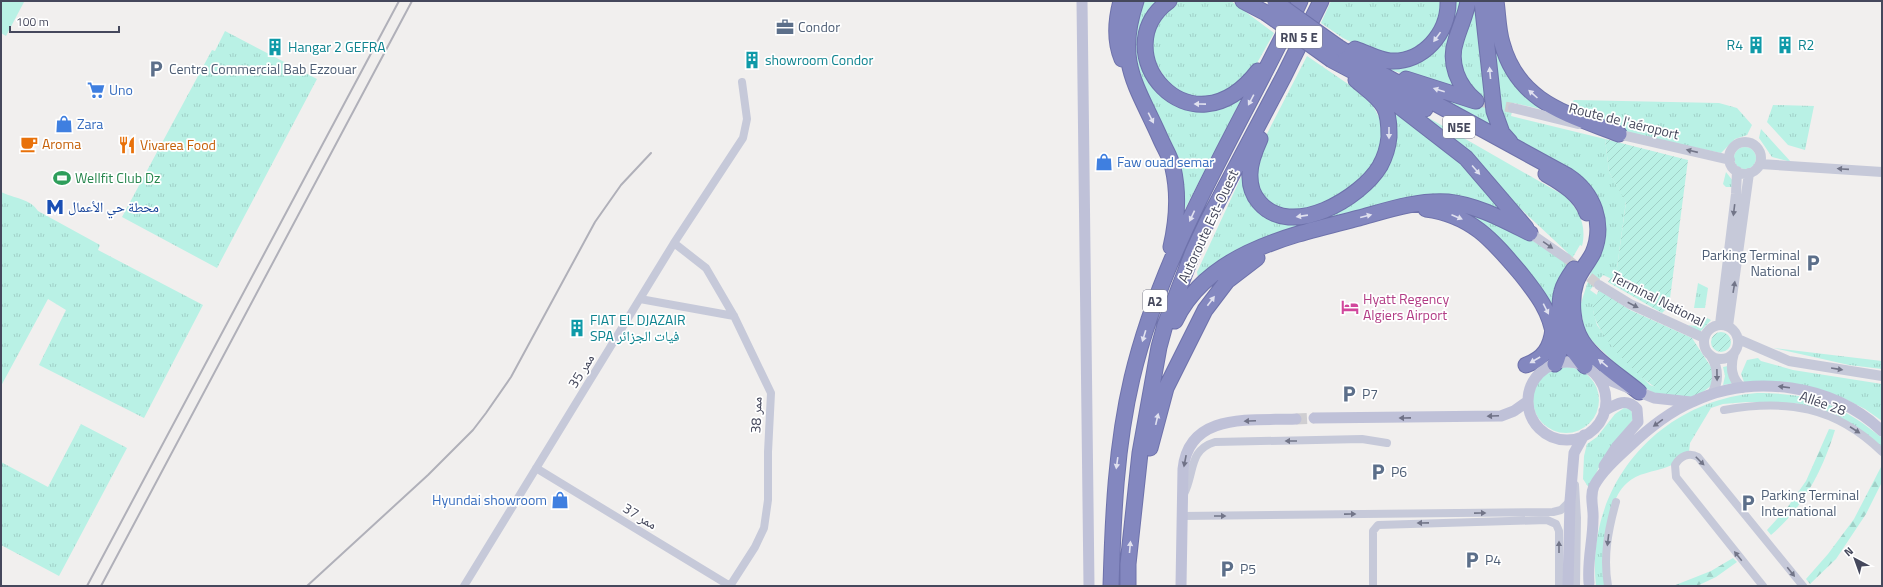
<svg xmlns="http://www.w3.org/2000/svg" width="1883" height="587" viewBox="0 0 1883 587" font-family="'Titillium Web','Noto Naskh Arabic',sans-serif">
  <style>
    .grass { fill: url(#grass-tufts) }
    .forest { fill: url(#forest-firs) }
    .garden { fill: url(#garden-furrows) }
    .pitch { fill: #b9f1e5 }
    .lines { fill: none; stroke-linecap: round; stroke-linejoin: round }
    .tertiary-tunnel { stroke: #cfced1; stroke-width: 10; stroke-dasharray: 10 5; stroke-linecap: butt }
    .secondary-tunnel { stroke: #cfced1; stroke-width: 11; stroke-dasharray: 11 5.5; stroke-linecap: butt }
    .motorway-casing { stroke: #6e72ab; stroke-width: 17 }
    .minor { stroke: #c6c9d9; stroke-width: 8 }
    .tertiary { stroke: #c6c9d9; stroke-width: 10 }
    .secondary { stroke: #bfc1d8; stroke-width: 11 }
    .motorway { stroke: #8387bf; stroke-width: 15 }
    .rail { stroke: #b0b0b9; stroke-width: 2 }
    .motorway-bridge-casing { stroke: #6e72ab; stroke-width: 17; stroke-linecap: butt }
    .motorway-bridge { stroke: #8387bf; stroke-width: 15 }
    .oneway { fill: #e0e1ef }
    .oneway2 { fill: #727588 }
    .oneway3 { fill: #707287 }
    .labels { text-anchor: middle; stroke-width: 3.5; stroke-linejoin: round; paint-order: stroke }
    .shield { fill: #fff; stroke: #7d7f8d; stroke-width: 1 }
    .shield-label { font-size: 13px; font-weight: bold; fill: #45485c }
    .service-label { font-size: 14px; fill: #4e5e75; stroke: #fff; text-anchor: start }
    .culture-label { font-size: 14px; fill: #0d838f; stroke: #fff; text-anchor: start }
    .shop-label { font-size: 14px; fill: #366cbe; stroke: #fff; text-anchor: start }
    .street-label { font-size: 14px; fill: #45485c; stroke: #fff }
    .food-label { font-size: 14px; fill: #c56008; stroke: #fff; text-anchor: start }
    .leisure-label { font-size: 14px; fill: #27864d; stroke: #fff; text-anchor: start }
    .transit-label { font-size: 14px; fill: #164399; stroke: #fff; text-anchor: start }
    .hotel-label { font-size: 14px; fill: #b23c85; stroke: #fff; text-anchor: start }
  </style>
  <defs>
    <pattern id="grass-tufts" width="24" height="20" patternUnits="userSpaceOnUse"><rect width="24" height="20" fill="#b9f1e5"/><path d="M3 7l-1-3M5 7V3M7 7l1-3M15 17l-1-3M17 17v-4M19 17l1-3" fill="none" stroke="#a0d0c7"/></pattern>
    <pattern id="forest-firs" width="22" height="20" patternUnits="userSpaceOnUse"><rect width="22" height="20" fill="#b9f1e5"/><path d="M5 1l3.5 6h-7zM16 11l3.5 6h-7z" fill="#a0d0c7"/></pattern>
    <pattern id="garden-furrows" width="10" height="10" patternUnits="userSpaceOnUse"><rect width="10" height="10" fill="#b9f1e5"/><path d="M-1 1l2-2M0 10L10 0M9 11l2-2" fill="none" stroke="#a0d0c7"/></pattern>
  </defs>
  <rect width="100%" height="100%" fill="#f1efee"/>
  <!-- grass -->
  <path class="grass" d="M1142 1H1163L1142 63 1194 109C1221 108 1225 106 1246 90L1180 219 1179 191 1132 61 1138 11Z
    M1176 1H1231L1274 33 1248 79 1215 100 1176 94 1150 55 1153 25Z
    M1331 1H1443V18L1423 47 1396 57 1361 47 1343 38 1321 23Z
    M1454 1H1466L1452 45 1463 93 1388 69 1416 61Z
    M1473 1H1478L1500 139 1424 91 1475 107 1458 66Z
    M1492 1 1498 37 1545 110 1514 103 1511 116 1605 139 1609 172 1626 201 1617 268 1612 279 1603 275 1590 290 1597 295 1593 311 1597 325 1613 347 1650 385 1686 399 1654 393 1635 382 1594 343 1585 332 1580 306 1591 272 1599 258 1598 214 1520 151 1501 121 1496 84Z
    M225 31 317 79 217 268 122 217 212 50 215 51Z
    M1307 56 1348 84 1372 104 1382 123 1383 145 1378 163 1331 207 1281 214 1256 190V155Z
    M1574 100 1719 103 1737 108 1752 125 1747 135 1735 139 1721 153 1617 131 1567 109Z
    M1383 103 1458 159 1507 215 1411 199 1198 278 1197 272 1243 173 1247 191 1294 224H1303L1316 220 1385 170Z
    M1773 105 1814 106 1805 150 1788 145 1767 122Z
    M1415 110 1565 196C1579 210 1587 225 1582 246L1580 245 1566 269 1559 318 1465 218 1460 208 1523 234 1562 260 1568 253Z
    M1761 129 1791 162 1772 157 1759 138Z
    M1734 158a11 11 0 1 1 22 0a11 11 0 1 1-22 0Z
    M1726 172 1733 181V187H1726L1723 184Z
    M1 192C13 198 31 199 38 211L100 245 98 250 203 305 144 418 39 365 66 310 48 299 1 386Z
    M1698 283 1708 288 1705 308H1694Z
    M1705 317 1711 320 1700 332 1688 325 1695 326Z
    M1773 348 1882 361V369L1849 365Z
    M1758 358 1761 361 1793 370 1882 384V421L1865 409 1843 398 1744 382 1741 374 1747 360Z
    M1728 366 1734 383 1723 385 1725 376 1723 367Z
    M1533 400a33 33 0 1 1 66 0a33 33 0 1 1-66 0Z
    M1757 393C1811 393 1841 404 1882 438V450L1817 409 1795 403 1747 402 1723 404 1711 408 1690 443 1689 452C1682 457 1674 465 1667 467 1654 472 1637 473 1627 483 1604 502 1607 558 1605 586H1596C1585 486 1658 401 1757 393Z
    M1624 408 1631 409 1633 419 1600 465 1589 488 1583 479 1584 456 1587 444 1597 437 1615 414Z
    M81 424 127 448 59 576 1 545V462L48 487Z"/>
  <!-- forest -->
  <path class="forest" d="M1829 429 1835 430C1823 470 1803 508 1771 535L1767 530 1787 508 1806 481Z
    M1882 465V482L1866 514 1836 559 1810 584 1806 579 1828 554 1854 519Z
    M1733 558 1737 562 1716 577 1697 586H1673L1711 571Z"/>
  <!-- garden -->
  <path class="garden" d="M1605 139 1688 160 1669 306 1662 313 1608 282 1617 268 1626 202 1609 172Z
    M1599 290 1630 310 1692 338 1713 370V384C1705 391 1697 397 1686 398 1658 403 1595 337 1593 310 1592 304 1596 296 1599 290Z
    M1711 342a10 10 0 1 1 20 0a10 10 0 1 1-20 0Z"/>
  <!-- pitch -->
  <path class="pitch" d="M1 1 24 2 6 36 1 33Z"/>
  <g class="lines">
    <!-- tertiary-tunnel -->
    <path class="tertiary-tunnel" d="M1476 101 1513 108
      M1566 258 1599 285"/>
    <!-- secondary-tunnel -->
    <path class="secondary-tunnel" d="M1296 419 1314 418"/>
    <!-- motorway casing -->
    <g class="motorway-casing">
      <path id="motorway" d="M1121 1C1116 20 1114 40 1122 59
        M1136 1C1115 63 1137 85 1161 140 1165 149 1171 158 1173 168 1179 194 1177 221 1171 247
        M1169 1C1102 50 1190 159 1258 71
        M1243 1 1266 13
        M1468 1C1466 15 1460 26 1456 40 1448 63 1458 86 1476 101
        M1482 1 1494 111 1502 133 1510 142
        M1496 1C1498 15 1498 30 1502 43 1518 103 1568 114 1619 134
        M1338 47 1374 70 1568 176C1594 193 1605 224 1593 253 1588 263 1580 271 1576 282 1570 300 1572 325 1582 341 1594 360 1621 377 1639 392
        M1355 49C1367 53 1378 60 1390 61 1423 63 1449 33 1448 1
        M1332 60 1425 109
        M1406 79 1475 101
        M1386 96 1466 158 1526 228
        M1260 139C1255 150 1249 164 1250 177 1250 186 1253 195 1259 202 1291 240 1361 198 1380 166 1385 157 1388 147 1389 137 1389 128 1389 115 1384 107 1378 96 1365 88 1356 80
        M1546 174C1562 183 1581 195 1587 213
        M1426 209C1472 215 1493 241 1521 274 1537 294 1551 312 1554 338
        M1175 321C1208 252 1292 235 1359 218 1388 210 1417 200 1448 202 1477 205 1504 220 1530 233
        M1571 327 1573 350 1585 366
        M1555 364C1567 339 1555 316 1562 291 1564 283 1569 276 1574 269
        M1526 365C1544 359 1551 347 1553 329
        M1150 448 1166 388 1205 310 1227 281 1257 258
        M1111 586C1113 516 1116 446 1132 378 1164 243 1242 125 1300 1
        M1128 586V564L1140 453 1159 347 1165 325 1193 252 1207 222 1284 76 1321 1"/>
    </g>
    <!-- minor -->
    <path class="minor" d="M674 243 706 268 734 316 771 393 768 452V500L764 528 755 547 730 586
      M640 299 734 316
      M1724 410C1786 399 1835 406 1882 452
      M536 468 730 586
      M1575 485 1577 518 1576 586
      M1184 494C1195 473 1188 450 1215 442L1362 439 1387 443
      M1181 516 1553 512 1561 510 1570 501
      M464 586 674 243 743 138 747 119 742 82
      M1373 586V531L1378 525 1547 520 1556 524 1559 531V586
      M1608 586C1603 557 1608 530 1616 502
      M1763 586 1676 477 1675 465C1680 456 1689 452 1698 457L1803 586"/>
    <!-- tertiary -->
    <path class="tertiary" d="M1513 108 1578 124
      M1613 133 1730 160
      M1729 158a16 16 0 1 1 32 0a16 16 0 1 1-32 0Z
      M1760 164 1882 172
      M1530 233 1566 258
      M1599 285 1630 304 1704 338
      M1720 324 1736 194 1737 171
      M1704 342a17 17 0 1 1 34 0a17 17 0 1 1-34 0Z
      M1728 326 1749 173
      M1738 339 1789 361 1882 376
      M1734 353C1730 367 1731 378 1742 388
      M1711 356C1719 369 1719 381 1712 394"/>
    <!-- secondary -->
    <path class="secondary" d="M1082 1 1089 586
      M1528 401a39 39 0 1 1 78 0a39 39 0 1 1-78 0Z
      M1596 375 1654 398 1691 402
      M1314 418 1501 416 1514 411 1528 401
      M1604 466 1617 446 1638 422 1637 409C1626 397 1616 404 1604 411
      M1589 583C1587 560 1593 541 1593 519 1594 508 1589 497 1594 486 1602 471 1618 457 1630 446 1648 429 1669 412 1692 402 1752 373 1833 384 1882 431
      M1181 586 1183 469C1189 411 1253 421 1296 419
      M1568 586 1570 501 1574 453 1584 435"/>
    <!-- motorway -->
    <use href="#motorway" class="motorway"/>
    <!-- rail -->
    <path class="rail" d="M87 586 399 1
      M101 586 412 1
      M307 586 428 475 473 430 486 413 511 377 595 222 621 185 651 153"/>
    <!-- motorway-bridge casing -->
    <g class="motorway-bridge-casing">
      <path id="motorway-bridge" d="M1275 2 1338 47
        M1266 13 1332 60"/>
    </g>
    <!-- motorway-bridge -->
    <use href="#motorway-bridge" class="motorway-bridge"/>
  </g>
  <!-- one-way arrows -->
  <defs><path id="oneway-solid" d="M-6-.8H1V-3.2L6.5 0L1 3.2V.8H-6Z"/></defs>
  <g class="oneway">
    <use href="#oneway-solid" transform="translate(1437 37) rotate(126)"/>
    <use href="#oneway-solid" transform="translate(1490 73) rotate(-95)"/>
    <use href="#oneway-solid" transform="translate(1439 90) rotate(-163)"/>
    <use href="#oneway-solid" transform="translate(1533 94) rotate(-138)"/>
    <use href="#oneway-solid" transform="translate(1251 100) rotate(118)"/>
    <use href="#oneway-solid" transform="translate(1200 104) rotate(-179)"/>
    <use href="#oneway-solid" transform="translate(1151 118) rotate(63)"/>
    <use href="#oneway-solid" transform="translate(1389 133) rotate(90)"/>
    <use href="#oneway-solid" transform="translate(1476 170) rotate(49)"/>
    <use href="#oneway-solid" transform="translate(1192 216) rotate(115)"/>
    <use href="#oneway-solid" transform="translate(1302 216) rotate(172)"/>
    <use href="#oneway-solid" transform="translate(1366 216) rotate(-14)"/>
    <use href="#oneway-solid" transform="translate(1457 217) rotate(23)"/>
    <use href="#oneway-solid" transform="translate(1211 301) rotate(-53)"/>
    <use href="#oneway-solid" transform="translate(1546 309) rotate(63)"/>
    <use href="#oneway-solid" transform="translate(1144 336) rotate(107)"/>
    <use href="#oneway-solid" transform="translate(1535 360) rotate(150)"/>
    <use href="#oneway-solid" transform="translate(1603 363) rotate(-141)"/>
    <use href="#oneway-solid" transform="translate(1157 419) rotate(-77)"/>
    <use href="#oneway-solid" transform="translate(1117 463) rotate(98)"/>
    <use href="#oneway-solid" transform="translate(1130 547) rotate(-85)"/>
  </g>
  <g class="oneway2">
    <use href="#oneway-solid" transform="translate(1692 151) rotate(-167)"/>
    <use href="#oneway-solid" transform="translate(1843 169) rotate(-176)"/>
    <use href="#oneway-solid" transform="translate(1734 210) rotate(97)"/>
    <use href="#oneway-solid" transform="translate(1548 245) rotate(35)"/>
    <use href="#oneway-solid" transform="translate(1734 287) rotate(-81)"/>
    <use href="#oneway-solid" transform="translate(1633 305) rotate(27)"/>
    <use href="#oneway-solid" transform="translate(1837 369) rotate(9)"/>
    <use href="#oneway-solid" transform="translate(1717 375) rotate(89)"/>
    <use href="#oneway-solid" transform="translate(1855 430) rotate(33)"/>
    <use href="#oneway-solid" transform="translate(1291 441) rotate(180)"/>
    <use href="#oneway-solid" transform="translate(1700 461) rotate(45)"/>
    <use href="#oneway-solid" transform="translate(1480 513) rotate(-1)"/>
    <use href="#oneway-solid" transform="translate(1350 514) rotate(-1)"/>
    <use href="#oneway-solid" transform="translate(1220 516)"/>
    <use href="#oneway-solid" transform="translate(1423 523) rotate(179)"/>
    <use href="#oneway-solid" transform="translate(1608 540) rotate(97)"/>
    <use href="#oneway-solid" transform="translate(1559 547) rotate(-90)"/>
    <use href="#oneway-solid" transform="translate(1738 556) rotate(-129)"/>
    <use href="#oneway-solid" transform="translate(1791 572) rotate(51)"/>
  </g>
  <g class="oneway3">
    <use href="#oneway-solid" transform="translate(1784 387) rotate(-173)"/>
    <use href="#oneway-solid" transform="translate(1493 416) rotate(178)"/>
    <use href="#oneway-solid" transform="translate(1405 418) rotate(179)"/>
    <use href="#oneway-solid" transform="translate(1250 421) rotate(177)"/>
    <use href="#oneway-solid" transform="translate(1658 423) rotate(144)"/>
    <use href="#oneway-solid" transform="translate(1185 461) rotate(101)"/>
  </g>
  <!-- icons -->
  <defs>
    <g id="office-bare" transform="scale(1.38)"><path d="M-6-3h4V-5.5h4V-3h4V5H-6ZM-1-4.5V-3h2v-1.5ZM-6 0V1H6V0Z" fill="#5c6f8a" stroke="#fff" stroke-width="2.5" paint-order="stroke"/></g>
    <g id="building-bare" transform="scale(1.38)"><path d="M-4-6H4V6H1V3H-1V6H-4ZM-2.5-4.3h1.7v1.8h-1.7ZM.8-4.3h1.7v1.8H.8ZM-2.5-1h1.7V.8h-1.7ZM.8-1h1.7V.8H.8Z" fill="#0f9aa8" stroke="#fff" stroke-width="2.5" paint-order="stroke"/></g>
    <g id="parking-bare" transform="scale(1.38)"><path d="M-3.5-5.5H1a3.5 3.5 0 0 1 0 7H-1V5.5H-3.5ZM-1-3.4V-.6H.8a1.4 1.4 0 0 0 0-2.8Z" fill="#5c6f8a" stroke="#fff" stroke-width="2.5" paint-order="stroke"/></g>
    <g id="supermarket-bare" transform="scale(1.38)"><path d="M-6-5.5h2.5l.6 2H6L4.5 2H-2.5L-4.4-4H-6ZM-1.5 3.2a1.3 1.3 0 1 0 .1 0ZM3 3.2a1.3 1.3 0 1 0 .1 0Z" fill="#3f7fe0" stroke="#fff" stroke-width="2.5" paint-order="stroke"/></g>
    <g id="shop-bare" transform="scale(1.38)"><path d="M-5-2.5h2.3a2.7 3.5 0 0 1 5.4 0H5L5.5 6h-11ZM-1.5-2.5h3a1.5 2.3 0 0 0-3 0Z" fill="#3f7fe0" stroke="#fff" stroke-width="2.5" paint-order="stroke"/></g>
    <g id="cafe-bare" transform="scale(1.38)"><path d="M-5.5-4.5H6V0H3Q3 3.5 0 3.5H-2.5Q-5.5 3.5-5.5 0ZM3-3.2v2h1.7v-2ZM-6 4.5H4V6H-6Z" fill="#e8710a" stroke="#fff" stroke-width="2.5" paint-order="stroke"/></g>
    <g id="restaurant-bare" transform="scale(1.38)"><path d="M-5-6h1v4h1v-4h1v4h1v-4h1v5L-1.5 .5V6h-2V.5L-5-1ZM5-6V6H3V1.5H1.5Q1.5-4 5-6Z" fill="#e8710a" stroke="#fff" stroke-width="2.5" paint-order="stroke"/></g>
    <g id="stadium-bare" transform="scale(1.38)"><path d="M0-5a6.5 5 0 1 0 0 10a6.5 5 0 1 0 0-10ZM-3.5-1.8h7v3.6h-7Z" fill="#2e9e5b" stroke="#fff" stroke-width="2.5" paint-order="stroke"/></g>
    <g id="metro-bare" transform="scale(1.38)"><path d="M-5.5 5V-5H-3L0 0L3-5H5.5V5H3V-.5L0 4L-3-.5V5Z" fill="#1a4fb4" stroke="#fff" stroke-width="2.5" paint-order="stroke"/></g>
    <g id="hotel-bare" transform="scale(1.38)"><path d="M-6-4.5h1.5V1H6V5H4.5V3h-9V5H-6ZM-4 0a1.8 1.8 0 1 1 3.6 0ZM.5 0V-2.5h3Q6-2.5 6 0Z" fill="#d1479c" stroke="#fff" stroke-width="2.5" paint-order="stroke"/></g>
  </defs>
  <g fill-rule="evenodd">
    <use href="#office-bare" x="785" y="27"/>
    <use href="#building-bare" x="1756" y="45"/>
    <use href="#building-bare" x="1785" y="45"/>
    <use href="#building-bare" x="275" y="47"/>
    <use href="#building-bare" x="752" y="60"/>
    <use href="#parking-bare" x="156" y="69"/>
    <use href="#supermarket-bare" x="96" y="90"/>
    <use href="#shop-bare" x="64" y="124"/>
    <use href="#cafe-bare" x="29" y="144"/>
    <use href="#restaurant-bare" x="127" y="145"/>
    <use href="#shop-bare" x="1104" y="162"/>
    <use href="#stadium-bare" x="62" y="178"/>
    <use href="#metro-bare" x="55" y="207"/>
    <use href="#parking-bare" x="1813" y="263"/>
    <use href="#hotel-bare" x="1350" y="307"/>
    <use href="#building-bare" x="577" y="328"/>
    <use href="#parking-bare" x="1349" y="394"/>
    <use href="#parking-bare" x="1378" y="472"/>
    <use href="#shop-bare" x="560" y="500"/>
    <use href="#parking-bare" x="1748" y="503"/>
    <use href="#parking-bare" x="1472" y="560"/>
    <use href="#parking-bare" x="1227" y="569"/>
  </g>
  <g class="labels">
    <!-- shield labels -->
    <g class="shield">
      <rect x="1276" y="26" width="46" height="22" rx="3"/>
      <rect x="1443" y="116" width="32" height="22" rx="3"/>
      <rect x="1143" y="290" width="24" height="22" rx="3"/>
    </g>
    <g class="shield-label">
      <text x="1299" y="42">RN 5 E</text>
      <text x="1459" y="132">N5E</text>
      <text x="1155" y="306">A2</text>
    </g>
    <!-- service labels -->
    <g class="service-label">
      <text x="798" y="32">Condor</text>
      <text x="169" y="74">Centre Commercial Bab Ezzouar</text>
      <text x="1800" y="260" text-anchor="end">Parking Terminal<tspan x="1800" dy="16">National</tspan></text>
      <text x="1362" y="399">P7</text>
      <text x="1391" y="477">P6</text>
      <text x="1761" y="500">Parking Terminal<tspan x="1761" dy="16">International</tspan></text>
      <text x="1485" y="565">P4</text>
      <text x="1240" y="574">P5</text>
    </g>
    <!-- culture labels -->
    <g class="culture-label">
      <text x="1743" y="50" text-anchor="end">R4</text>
      <text x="1798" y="50">R2</text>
      <text x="288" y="52">Hangar 2 GEFRA</text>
      <text x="765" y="65">showroom Condor</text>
      <text x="590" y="325">FIAT EL DJAZAIR<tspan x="590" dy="16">SPA فيات الجزائر</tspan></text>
    </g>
    <!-- shop labels -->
    <g class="shop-label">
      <text x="109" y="95">Uno</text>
      <text x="77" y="129">Zara</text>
      <text x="1117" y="167">Faw ouad semar</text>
      <text x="547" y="505" text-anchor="end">Hyundai showroom</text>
    </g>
    <!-- street labels -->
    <g class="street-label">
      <text transform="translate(1624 121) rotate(14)" y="5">Route de l'aéroport</text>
      <text transform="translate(1208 226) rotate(-65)" y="5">Autoroute Est-Ouest</text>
      <text transform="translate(1658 299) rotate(27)" y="5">Terminal National</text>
      <text transform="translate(581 371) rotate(-59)" y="5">ممر 35</text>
      <text transform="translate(1823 403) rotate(19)" y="5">Allée 28</text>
      <text transform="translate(756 415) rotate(-88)" y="5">ممر 38</text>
      <text transform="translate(640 516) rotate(31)" y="5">ممر 37</text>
    </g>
    <!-- food labels -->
    <g class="food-label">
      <text x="42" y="149">Aroma</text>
      <text x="140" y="150">Vivarea Food</text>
    </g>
    <!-- leisure labels -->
    <g class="leisure-label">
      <text x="75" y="183">Wellfit Club Dz</text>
    </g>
    <!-- transit labels -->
    <g class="transit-label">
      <text x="68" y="212">محطة حي الأعمال</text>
    </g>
    <!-- hotel labels -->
    <g class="hotel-label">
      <text x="1363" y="304">Hyatt Regency<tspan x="1363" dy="16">Algiers Airport</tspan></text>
    </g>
  </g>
  <!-- border -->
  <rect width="1883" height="587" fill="none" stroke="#45485c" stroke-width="4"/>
  <!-- north arrow -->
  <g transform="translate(1855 559) rotate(319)" stroke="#ffffff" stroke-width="3" paint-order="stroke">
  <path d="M0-3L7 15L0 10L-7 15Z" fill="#45485c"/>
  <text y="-6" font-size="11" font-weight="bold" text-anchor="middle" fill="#45485c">N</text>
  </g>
  <!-- scale -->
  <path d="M10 26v6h109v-6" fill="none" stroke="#45485c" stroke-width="2"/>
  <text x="16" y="26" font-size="12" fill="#45485c" stroke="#ffffff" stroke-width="3" paint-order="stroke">100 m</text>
</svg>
